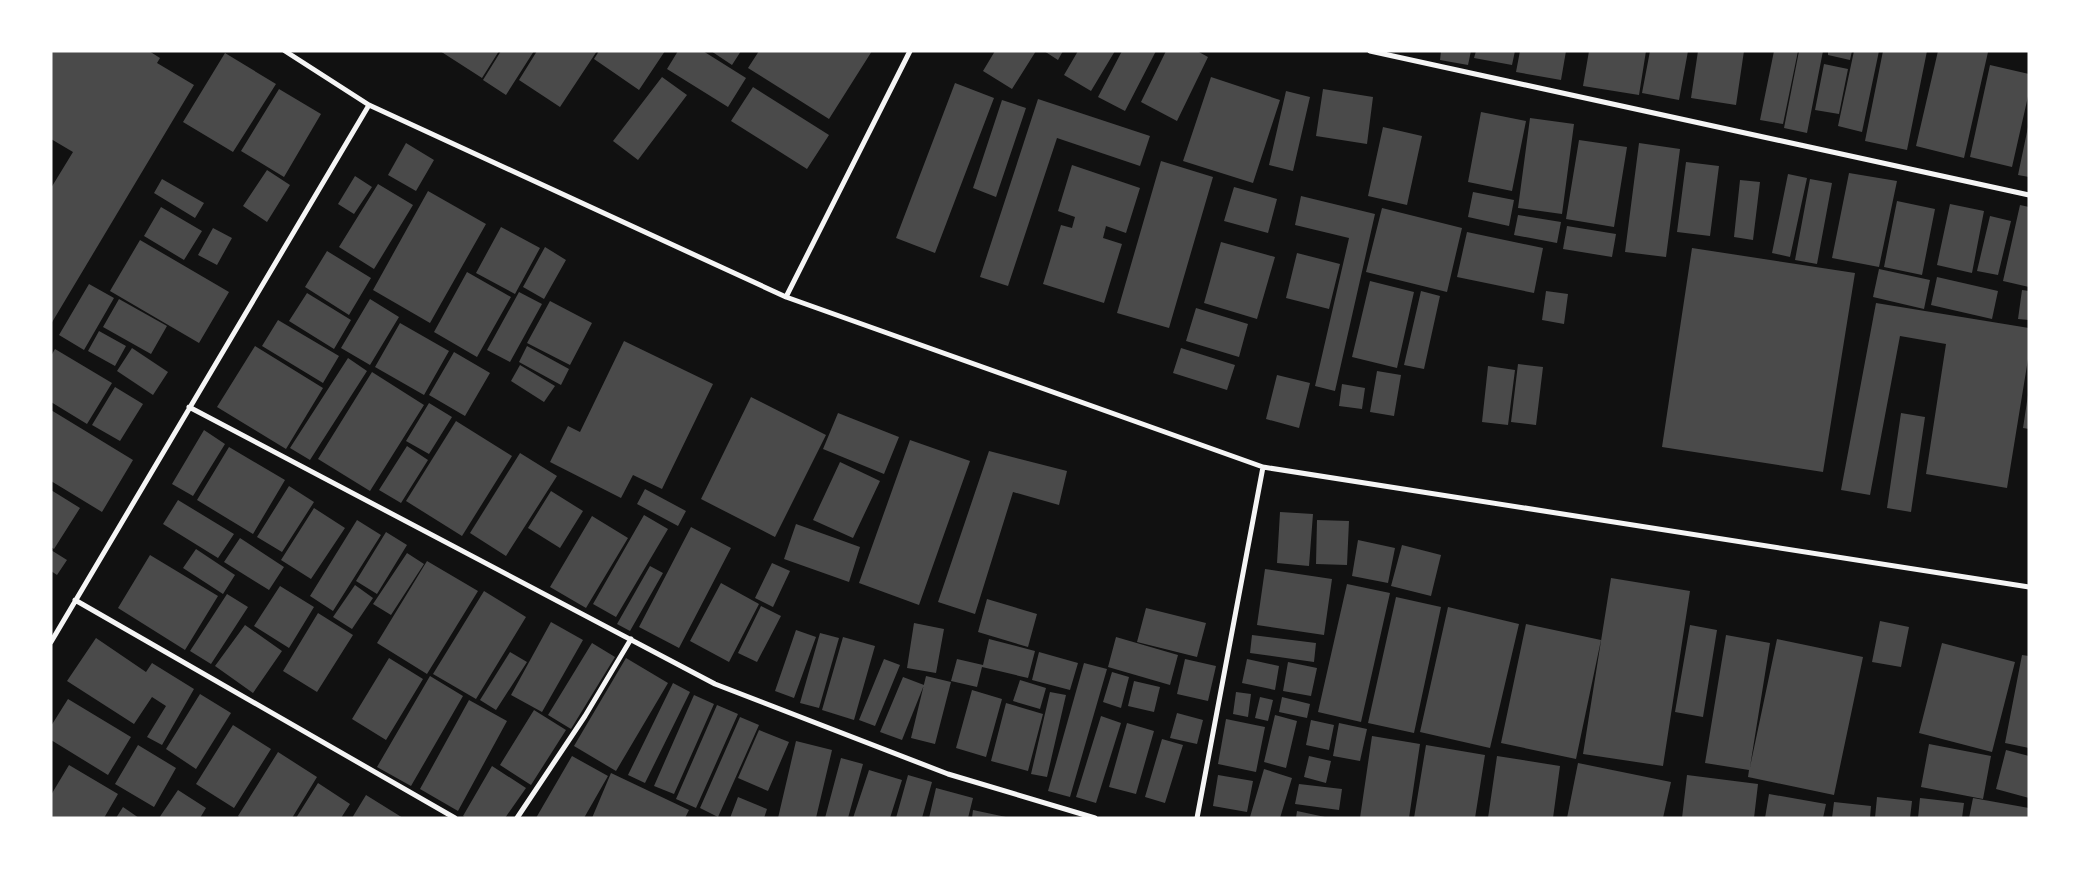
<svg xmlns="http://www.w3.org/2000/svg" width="2080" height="869" viewBox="0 0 2080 869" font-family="Barlow,sans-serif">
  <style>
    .building { fill: #4a4a4a }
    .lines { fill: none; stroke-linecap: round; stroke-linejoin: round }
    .minor { stroke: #f5f5f5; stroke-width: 5 }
  </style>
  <rect width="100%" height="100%" fill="#111"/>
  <!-- building -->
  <path class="building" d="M51 51H149L160 58 157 63 194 85 51 324V188L73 152 51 139Z
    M440 51H499L482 78Z
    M501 51H534L506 95 483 80Z
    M537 51H597L560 107 519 80Z
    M599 51H665L639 90 594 59Z
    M678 51H703L746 78 728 107 667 69Z
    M711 51H741L732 65Z
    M759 51H872L829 119 748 68Z
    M995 51H1036L1012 89 983 71Z
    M1044 51H1063L1058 60Z
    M1078 51H1115L1091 91 1064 75Z
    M1122 51H1156L1125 111 1098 97Z
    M1166 51H1197L1208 57 1177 121 1141 102Z
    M1441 51H1471L1468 65 1440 60Z
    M1476 51H1515L1512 65 1474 58Z
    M1520 51H1566L1561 80 1516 72Z
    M1589 51H1646L1639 95 1583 86Z
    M1650 51H1688L1679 100 1642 93Z
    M1698 51H1744L1736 105 1691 98Z
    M1774 51H1798L1783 124 1760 120Z
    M1799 51H1823L1807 133 1784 128Z
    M1828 51H1852L1850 60 1828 55Z
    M1854 51H1879L1862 132 1838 126Z
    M1883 51H1927L1907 150 1865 141Z
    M1938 51 1988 52 1964 158 1916 146Z
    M225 53 276 84 233 152 183 122Z
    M1824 64 1848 69 1839 114 1815 110Z
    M1990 65 2029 74V92L2012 167 1970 157Z
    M662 77 687 95 638 160 613 141Z
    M1211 77 1280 100 1253 183 1183 161Z
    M955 83 994 98 935 253 896 238Z
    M753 87 829 135 807 169 731 121Z
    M279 89 321 114 284 177 241 151Z
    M1323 89 1373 97 1367 144 1316 136Z
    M1286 91 1310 97 1293 171 1269 165Z
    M1038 99 1150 136 1140 166 1057 138 1008 286 980 277Z
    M1002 100 1026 108 996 197 973 188Z
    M1481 112 1526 121 1512 191 1468 182Z
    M1530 118 1574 124 1562 214 1518 208Z
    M1383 127 1422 136 1407 205 1368 196Z
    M2028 127H2029V177L2018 175Z
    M1579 140 1627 147 1614 227 1566 219Z
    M406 143 434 160 416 191 388 175Z
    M1639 143 1680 149 1666 257 1625 252Z
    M1161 161 1213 177 1169 328 1117 313Z
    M1686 162 1719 166 1710 236 1677 232Z
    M1072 165 1140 188 1126 233 1106 226 1103 238 1122 244 1104 303 1043 284 1061 225 1072 228 1075 217 1058 211Z
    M267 170 290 185 267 222 243 206Z
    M1849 173 1897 181 1879 267 1832 258Z
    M1788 174 1807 178 1790 257 1772 253Z
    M355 176 372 187 354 214 338 204Z
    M162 179 204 203 195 218 154 193Z
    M1810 179 1832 183 1817 264 1795 260Z
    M1740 180 1760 182 1753 240 1734 237Z
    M378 184 413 205 374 269 339 247Z
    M1234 187 1277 199 1268 233 1224 221Z
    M428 191 486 224 430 323 373 290Z
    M1473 192 1514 200 1509 226 1468 217Z
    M1301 196 1375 214 1335 391 1315 386 1349 238 1295 225Z
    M1897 201 1935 209 1922 275 1884 267Z
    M1950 204 1984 211 1972 273 1937 265Z
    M2020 205 2029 207V287L2003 281Z
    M161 207 202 231 184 260 144 236Z
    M1382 208 1462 228 1447 292 1366 272Z
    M1518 215 1561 222 1557 243 1514 235Z
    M1990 216 2011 221 1998 275 1977 271Z
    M1567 226 1616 234 1612 257 1563 249Z
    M501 227 540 248 515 294 476 273Z
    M213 228 232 238 217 265 198 255Z
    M1467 232 1543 248 1534 293 1457 277Z
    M140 240 229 292 199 343 110 291Z
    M1221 242 1275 257 1257 319 1204 303Z
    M545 247 566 260 544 299 523 287Z
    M1692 248 1855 273 1823 472 1662 447Z
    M327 251 371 278 349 315 305 287Z
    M1297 253 1340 264 1329 309 1286 298Z
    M1879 269 1930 280 1924 309 1873 297Z
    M467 272 511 297 477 357 434 332Z
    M1937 277 1998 291 1992 319 1931 305Z
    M1370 281 1414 292 1397 368 1352 357Z
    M89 284 114 298 84 350 59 335Z
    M2022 290 2029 291V320L2018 319Z
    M1421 291 1440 296 1424 369 1404 365Z
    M1546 291 1568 294 1564 324 1542 320Z
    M519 292 542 304 510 362 487 350Z
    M307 293 351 320 334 349 289 321Z
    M119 299 167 326 151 354 103 327Z
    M370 299 399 317 370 365 341 348Z
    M550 301 592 323 570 365 527 343Z
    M1876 303 2029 328V353L2007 488 1926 474 1946 344 1900 336 1870 495 1841 490Z
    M1196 308 1248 324 1239 357 1186 341Z
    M278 320 339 356 323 383 262 346Z
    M400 323 449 351 424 395 375 367Z
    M99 331 126 346 115 366 88 351Z
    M624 341 713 384 662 489 633 475 621 498 550 462 568 426 580 432Z
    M255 346 323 388 286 449 217 407Z
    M527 346 569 369 561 385 519 362Z
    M132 348 168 372 153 395 117 371Z
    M1181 348 1235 365 1227 390 1173 373Z
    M55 349 112 383 87 424 51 402V356Z
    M454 352 490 373 465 416 429 395Z
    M348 358 367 371 310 460 290 448Z
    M1518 364 1543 367 1536 425 1511 422Z
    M520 365 555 386 544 402 511 381Z
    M1488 366 1515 370 1508 425 1482 422Z
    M1377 371 1401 375 1394 416 1370 412Z
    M372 372 424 405 370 491 318 459Z
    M1277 375 1310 383 1299 428 1266 419Z
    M1342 384 1365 388 1362 409 1339 406Z
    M115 387 143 404 120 441 92 425Z
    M2028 395 2029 396V429L2023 428Z
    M751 397 826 435 775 537 701 499Z
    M429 403 452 417 429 454 406 441Z
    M51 410 133 460 102 512 51 481Z
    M838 413 899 437 884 474 823 449Z
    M1901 413 1925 417 1911 512 1887 508Z
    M456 421 512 456 462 536 406 501Z
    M204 430 225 444 193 496 172 484Z
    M910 440 970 461 919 605 859 583Z
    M407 446 428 460 401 503 379 490Z
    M229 447 285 480 253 534 197 500Z
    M989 451 1067 471 1059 505 1013 492 975 614 938 602Z
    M520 453 557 476 506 556 470 533Z
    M840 462 880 481 853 538 813 520Z
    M289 486 314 502 282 552 257 537Z
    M645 489 686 511 678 526 637 504Z
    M51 490 80 508 54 549 51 547Z
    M551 491 583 511 560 548 528 528Z
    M178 500 234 534 218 558 163 524Z
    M314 508 345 528 311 579 281 560Z
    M1280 512 1313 514 1309 566 1277 563Z
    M644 515 668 529 616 617 593 604Z
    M592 516 628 538 586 608 550 587Z
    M357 520 381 535 333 611 310 596Z
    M1317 520 1349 521 1347 565 1316 564Z
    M796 524 860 547 849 582 784 559Z
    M691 527 731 548 679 648 639 627Z
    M386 532 407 545 377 594 356 581Z
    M240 538 284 567 269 590 224 562Z
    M1358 540 1395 548 1388 583 1352 576Z
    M1402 545 1441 555 1431 596 1391 586Z
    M196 549 235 575 223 594 183 568Z
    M51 550 67 560 57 575 51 571Z
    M407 553 424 564 391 615 373 604Z
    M150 555 218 596 185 650 118 608Z
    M427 561 478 591 427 674 377 643Z
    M772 563 790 571 773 607 755 598Z
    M650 566 663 573 630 631 617 624Z
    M1265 569 1332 579 1324 635 1257 625Z
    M1611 578 1690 591 1663 766 1583 754Z
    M721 583 759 604 729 662 690 641Z
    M1347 584 1390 593 1361 722 1318 712Z
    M355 585 373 598 352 629 333 617Z
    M280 586 314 607 289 648 254 626Z
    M484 591 526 617 476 699 433 674Z
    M227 594 248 607 211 664 190 651Z
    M1396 597 1441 607 1414 733 1368 723Z
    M987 599 1037 614 1028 647 978 632Z
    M761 606 781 616 757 662 738 653Z
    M1448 607 1519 624 1490 748 1420 732Z
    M1146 608 1206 623 1197 657 1137 642Z
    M318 613 353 635 317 692 283 671Z
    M1880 621 1909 627 1901 667 1872 662Z
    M551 622 583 640 542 712 511 695Z
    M914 623 944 629 936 673 907 668Z
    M1526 624 1601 640 1576 759 1501 743Z
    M245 625 282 651 253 693 215 666Z
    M1690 625 1717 630 1703 717 1675 712Z
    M796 630 816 637 794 698 775 691Z
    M820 633 839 638 819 708 800 703Z
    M1252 635 1316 643 1314 662 1250 653Z
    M1726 635 1770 643 1750 767 1777 639 1863 657 1834 795 1748 777 1749 770 1705 763Z
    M843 637 875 646 854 720 822 710Z
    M1116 637 1178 655 1170 685 1108 667Z
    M96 638 146 672 152 663 194 689 162 745 147 737 166 706 152 697 134 724 67 681Z
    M989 639 1035 651 1028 678 982 667 977 687 951 681 957 659 983 665Z
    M592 643 615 657 571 729 548 715Z
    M1942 643 2015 662 1992 752 1919 733Z
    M510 652 527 662 496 710 480 700Z
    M1039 652 1078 663 1070 690 1032 680Z
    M2022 655 2029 656V748L2005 743Z
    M389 658 423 679 386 740 352 719Z
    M626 658 668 683 616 771 574 746Z
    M884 659 900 665 875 726 859 720Z
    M1185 659 1216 666 1208 701 1177 694Z
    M1247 659 1279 666 1275 690 1242 683Z
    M1288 662 1317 668 1311 696 1283 691Z
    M1084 663 1107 669 1070 797 1048 791Z
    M1112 672 1129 677 1121 708 1103 702Z
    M430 676 463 696 411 786 377 767Z
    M926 676 951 682 935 744 911 738Z
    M903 677 924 685 902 740 880 732Z
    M1020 680 1046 688 1040 709 1013 701Z
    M1134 681 1160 687 1154 712 1128 706Z
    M673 683 690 692 645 783 628 775Z
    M972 690 1002 699 986 757 956 748Z
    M1050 692 1066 695 1047 777 1031 774Z
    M1236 692 1251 694 1248 717 1233 714Z
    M200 694 231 713 196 769 166 749Z
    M694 695 714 704 674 794 654 786Z
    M1260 697 1273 700 1268 721 1255 718Z
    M1282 697 1310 704 1307 718 1279 712Z
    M68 699 131 737 108 775 51 740V726Z
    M469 700 507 721 458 811 420 789Z
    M1006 703 1043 714 1028 771 991 761Z
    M717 705 738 714 696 808 676 799Z
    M534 710 566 730 531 785 500 765Z
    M1177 713 1203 720 1197 744 1170 738Z
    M1275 715 1297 721 1286 768 1264 762Z
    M1101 716 1121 723 1096 803 1076 797Z
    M740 717 759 725 718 817 700 808Z
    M1226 719 1265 727 1256 772 1218 764Z
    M1311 720 1334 725 1329 750 1306 745Z
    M1127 723 1154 731 1136 794 1109 787Z
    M1339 723 1367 729 1360 761 1333 756Z
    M233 725 271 749 234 808 196 784Z
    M759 730 789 742 768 791 738 778Z
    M1372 736 1420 744 1409 818H1360Z
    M1162 739 1183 745 1165 803 1145 797Z
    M796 741 832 750 816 818H778Z
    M1929 744 1991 756 1983 799 1921 787Z
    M138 745 176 768 154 807 115 784Z
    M1426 745 1485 755 1475 818H1414Z
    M2006 750 2029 756V798L1996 789Z
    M278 752 317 777 292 818H240L238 816Z
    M572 756 608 776 584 818H536Z
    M1309 756 1331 761 1326 783 1304 777Z
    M1497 756 1560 766 1553 818H1488Z
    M841 758 863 764 848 818H825Z
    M1578 763 1671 782 1663 818H1567Z
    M69 765 118 794 104 818H51V795Z
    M492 766 526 788 505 818H466L463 816Z
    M1264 769 1292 778 1280 818 1250 817Z
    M869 770 902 780 890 818H853Z
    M611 773 689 810 685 818H592Z
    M908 775 932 782 922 818H896Z
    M1218 775 1253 781 1247 812 1213 806Z
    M1687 775 1758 784 1754 818H1682Z
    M318 783 350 804 341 818H296Z
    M1299 784 1342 789 1339 810 1295 804Z
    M936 788 973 798 968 818H929Z
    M178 790 206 808 200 818H159Z
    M1769 794 1826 804 1823 818H1765Z
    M366 795 403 818H352Z
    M738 797 767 809 764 818H730Z
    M1877 797 1912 801 1910 818H1875Z
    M1920 798 1964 803 1962 818H1918Z
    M1973 798 2029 808 2028 818H1969Z
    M1834 802 1871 806 1870 818H1832Z
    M123 807 139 818H116Z
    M973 810 1006 817V818H972Z
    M1297 811 1325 817V818H1296Z"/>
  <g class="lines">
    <!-- minor -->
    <path class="minor" d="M285 51 369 105 786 297 1263 467 2029 587
      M1370 51 2029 195
      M786 297 910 51
      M189 407 715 684 948 774 1095 818
      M75 600 455 818
      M51 642 369 105
      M517 818 585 716 631 639
      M1197 818 1263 467"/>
  </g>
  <!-- border -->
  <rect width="2080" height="869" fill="none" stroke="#ffffff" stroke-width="105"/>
</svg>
